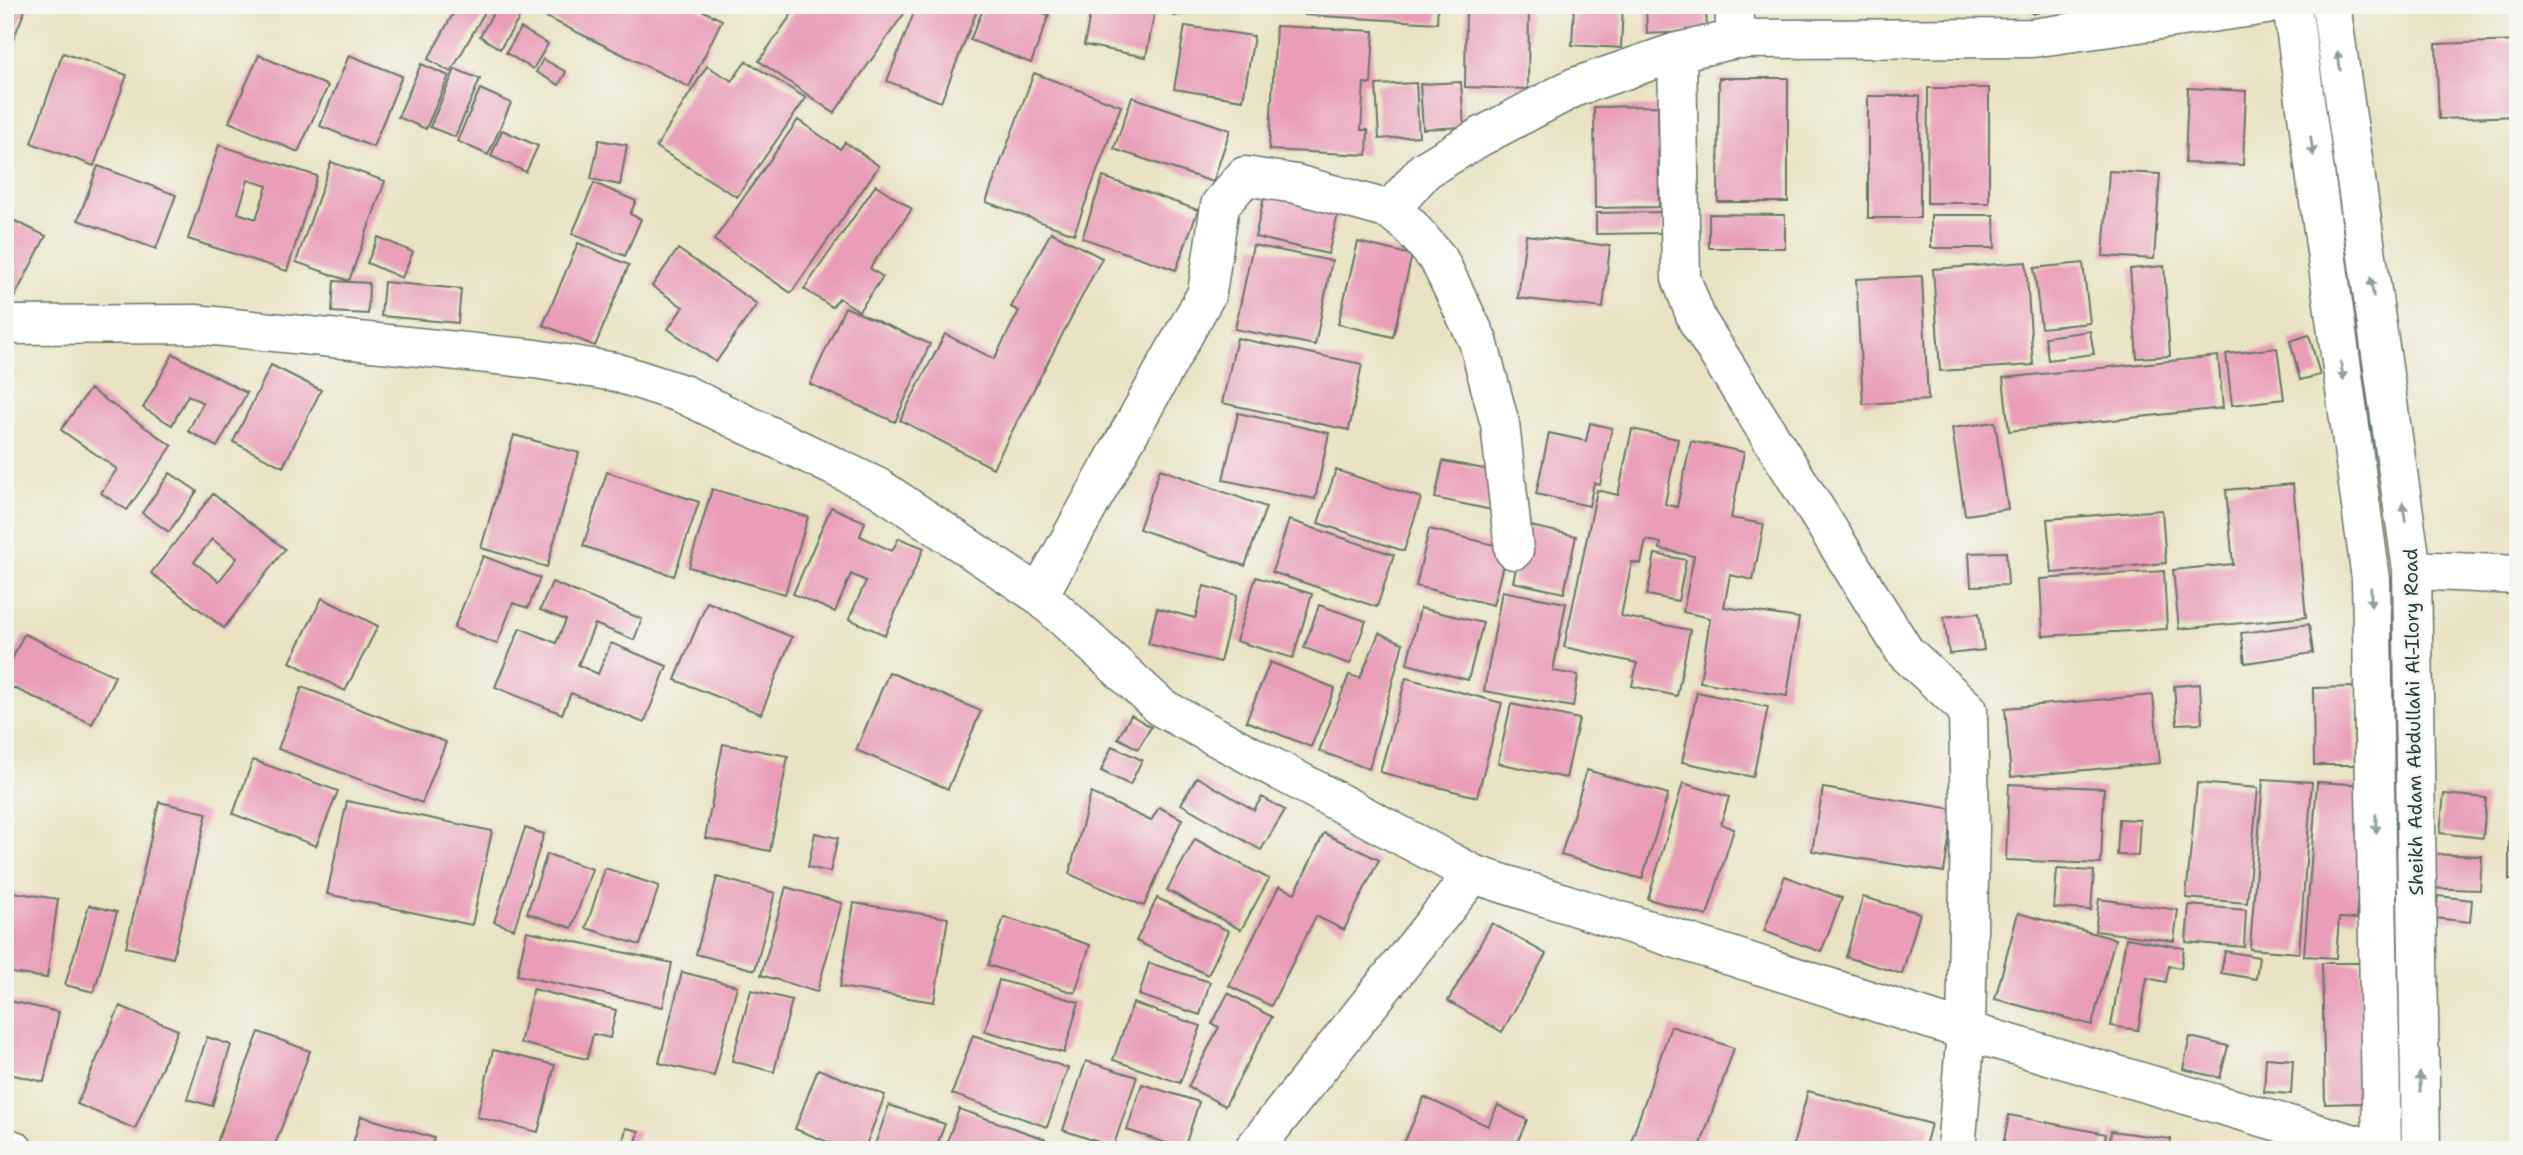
<svg xmlns="http://www.w3.org/2000/svg" width="2523" height="1155" viewBox="0 0 2523 1155" font-family="'Shantell Sans',sans-serif">
  <style>
    .building { fill: #e99db7; fill-rule: evenodd }
    .lines { fill: none; stroke-linecap: round; stroke-linejoin: round }
    .minor-casing { stroke: #676; stroke-width: 41 }
    .tertiary-casing { stroke: #676; stroke-width: 41 }
    .minor { stroke: #fff; stroke-width: 38 }
    .tertiary { stroke: #fff; stroke-width: 38 }
    .oneway { fill: #8f9e9a }
    .labels { text-anchor: middle; stroke-width: 5; stroke-linejoin: round; paint-order: stroke }
    .street-label { font-size: 19px; fill: #1f3d34; stroke: #f6f6f2 }
  </style>
  <rect width="100%" height="100%" fill="#f6f6f2"/>
  <filter id="ink" filterUnits="userSpaceOnUse"><feTurbulence type="fractalNoise" baseFrequency=".0143" numOctaves="2"/><feDisplacementMap in="SourceGraphic" scale="14" xChannelSelector="R" yChannelSelector="G"/><feConvolveMatrix kernelMatrix="1 2 1 2 8 2 1 2 1" color-interpolation-filters="sRGB"/></filter>
  <filter id="wash" filterUnits="userSpaceOnUse"><feTurbulence type="fractalNoise" baseFrequency=".00686" numOctaves="4" result="noise"/><feDisplacementMap in="SourceGraphic" scale="28" xChannelSelector="R" yChannelSelector="G"/><feGaussianBlur stdDeviation="1.57" result="paint"/><feColorMatrix in="noise" values="0 0 0 0 0 0 0 0 0 0 0 0 0 0 0 0 0 1.4 0 .05"/><feComposite in="paint" operator="in"/></filter>
  <g filter="url(#wash)">
    <rect width="100%" height="100%" fill="#e9e3c3"/>
    <g id="blocks">
      <!-- building -->
      <path class="building" d="M5 5H27L5 60Z
        M458 5H483L487 8 451 72 428 59Z
        M498 5 520 17 500 49 480 36Z
        M550 5H691L722 20 689 87 544 16Z
        M798 5H910L834 113 759 61Z
        M917 5H979L941 102 887 81Z
        M985 5H1021L1049 15 1031 63 970 40Z
        M1092 5H1156L1146 57 1084 45Z
        M1171 5H1200L1201 11 1173 16Z
        M1305 5H1438L1437 23 1305 15Z
        M1466 5H1529L1528 89 1465 87Z
        M1574 5H1623L1621 48 1572 45Z
        M1646 5H1706L1707 31 1647 34Z
        M2031 5H2058V6L2033 14Z
        M1185 26 1254 36 1243 100 1174 89Z
        M1276 26 1374 31 1371 84 1364 83 1361 130H1368L1367 155 1269 150Z
        M521 28 548 44 533 69 506 53Z
        M2518 41V116L2439 119 2436 44Z
        M63 53 127 75 94 166 31 143Z
        M259 55 328 86 298 152 229 122Z
        M349 55 402 76 373 147 320 126Z
        M543 59 566 72 559 85 536 72Z
        M746 61 806 98 737 197 656 147 707 66 732 81Z
        M421 64 449 76 426 129 398 117Z
        M455 69 480 79 455 137 430 127Z
        M1034 73 1121 106 1074 234 986 202Z
        M1719 78H1788V202H1718Z
        M1461 82 1464 127 1423 129 1420 84Z
        M1416 83 1419 136 1379 139 1376 85Z
        M1928 88H1989V203H1927Z
        M2188 88 2246 91 2243 165 2185 163Z
        M480 89 511 103 488 155 457 141Z
        M1868 96H1920V218H1868Z
        M1132 97 1230 130 1213 182 1114 149Z
        M1658 106 1659 207 1595 208 1594 107Z
        M798 120 840 149 845 142 879 166 791 293 714 240Z
        M502 130 538 146 526 172 491 156Z
        M599 140 627 145 620 185 591 179Z
        M219 145 317 176 287 271 188 239ZM248 180 267 186 256 219 238 213Z
        M331 162 385 181 349 281 296 262Z
        M98 166 176 195 156 249 78 220Z
        M2109 171 2160 174 2154 259 2103 256Z
        M1103 177 1198 210 1176 270 1082 238Z
        M594 183 636 201 630 214 641 219 625 256 572 234Z
        M876 185 912 209 870 268 883 277 859 311 839 298 832 307 804 289Z
        M1266 189 1340 206 1328 254 1255 237Z
        M1662 212V233L1596 234V213Z
        M1709 214 1785 215V248H1709Z
        M1931 215H1994L1995 248H1931Z
        M5 216 46 236 13 300 5 296Z
        M1051 232 1102 258 993 468 900 420 945 334 994 359 1019 311 1011 307Z
        M1526 235 1610 246 1603 308 1518 298Z
        M378 237 413 252 402 278 367 263Z
        M1358 242 1412 255 1393 337 1338 324Z
        M578 243 629 265 595 346 543 325Z
        M1253 245 1332 261 1315 345 1235 329Z
        M678 249 757 304 716 362 668 329 683 307 652 286Z
        M2026 262 2033 365 1940 371 1933 269Z
        M2083 263 2090 323 2041 328 2034 268Z
        M2164 266 2170 356 2137 358 2130 269Z
        M1922 276 1928 400 1863 404 1856 279Z
        M334 281 369 283 368 314 332 312Z
        M384 282 461 289 458 323 381 316Z
        M845 307 930 344 895 422 810 384Z
        M2090 331 2094 354 2048 360 2045 337Z
        M2309 335 2320 375 2300 380 2290 341Z
        M1237 338 1362 364 1349 430 1222 403Z
        M2277 348 2284 399 2232 405 2226 354Z
        M173 354 247 393 217 447 188 431 203 403 188 395 172 425 143 408Z
        M2218 356 2223 408 2009 431 2003 378Z
        M271 365 321 390 283 467 233 442Z
        M90 389 172 446 127 510 101 493 117 469 61 430Z
        M1238 413 1329 433 1315 499 1223 480Z
        M1995 422 2008 509 1965 515 1952 428Z
        M1590 423 1612 428 1600 485 1594 483 1589 506 1536 494 1549 433 1586 441Z
        M1632 429 1678 439 1665 504 1677 507 1691 441 1744 452 1731 518 1764 524 1753 580 1730 575 1724 607 1799 618 1787 696 1700 682 1710 618 1683 612 1694 556 1660 549 1661 543 1646 540 1641 564 1632 562 1621 616 1690 630 1677 696 1632 686 1637 663 1564 647 1597 490 1618 495Z
        M514 435 579 453 547 567 481 548Z
        M1443 461 1500 472 1492 510 1435 498Z
        M1160 469 1266 507 1245 566 1139 529Z
        M1336 470 1421 498 1404 551 1318 523Z
        M607 472 699 502 674 576 583 546Z
        M170 473 197 491 169 532 142 513Z
        M2293 484 2306 617 2179 629 2173 570 2233 564 2226 490Z
        M712 489 808 517 785 594 689 567Z
        M213 494 285 549 224 628 151 573ZM212 539 237 558 219 581 194 562Z
        M831 507 865 522 860 536 892 551 899 538 924 548 885 635 849 619 866 581 851 574 835 612 793 594Z
        M2162 510 2166 563 2052 573 2047 519Z
        M1289 520 1394 555 1377 607 1272 572Z
        M1526 525 1576 536 1564 593 1513 582Z
        M1429 529 1507 548 1493 605 1416 586Z
        M2006 552 2008 585 1971 586 1969 553Z
        M1655 554 1686 560 1678 601 1647 595Z
        M483 556 540 578 528 608 513 603 497 644 454 628Z
        M2164 571 2167 629 2043 636 2040 579Z
        M1256 577 1312 594 1293 658 1236 641Z
        M552 582 642 619 634 640 595 624 578 665 598 674 611 643 667 666 644 723 571 693 562 714 495 687 520 628 556 643 566 620 540 610Z
        M1204 586 1237 595 1220 662 1148 644 1157 608 1195 618Z
        M1502 591 1566 603 1553 671 1578 675 1573 707 1484 691Z
        M322 598 378 626 345 691 290 662Z
        M707 602 792 637 761 714 675 680Z
        M1319 605 1366 621 1350 664 1304 648Z
        M1420 608 1483 623 1468 680 1407 664Z
        M1979 613 1984 650 1949 654 1944 617Z
        M2309 624 2313 653 2245 663 2241 633Z
        M1379 633 1403 643 1369 769 1319 751 1349 675 1360 678Z
        M24 634 115 676 92 724 5 684V674Z
        M1270 662 1335 688 1311 747 1246 721Z
        M889 672 981 711 948 789 856 750Z
        M1406 678 1502 703 1477 797 1380 772Z
        M2200 684 2202 723 2177 724 2174 686Z
        M302 687 446 742 422 803 278 749Z
        M2354 687 2355 765H2314L2313 688Z
        M1697 692 1768 707 1753 777 1682 762Z
        M2153 695 2160 763 2011 777 2005 708Z
        M1511 704 1579 719 1566 778 1498 763Z
        M1131 715 1151 727 1138 749 1118 738Z
        M723 744 788 756 770 851 705 838Z
        M1112 746 1142 760 1130 785 1101 771Z
        M253 760 338 791 316 846 233 814Z
        M1587 770 1668 794 1642 879 1561 855Z
        M1197 777 1254 810 1262 797 1285 810 1261 850 1181 804Z
        M2263 779 2312 782 2299 953 2250 949Z
        M2317 782 2366 785 2356 919 2339 918 2336 958 2304 956Z
        M1683 783 1729 797 1721 824 1734 829 1707 916 1648 899Z
        M2197 783 2258 788 2247 903 2186 898Z
        M2009 784 2104 788 2101 864 2006 860Z
        M1823 788 1954 809 1944 872 1812 851Z
        M1091 793 1151 821 1159 807 1182 819 1144 906 1069 874Z
        M2444 794 2486 798 2483 838 2440 833Z
        M347 801 492 831 472 925 327 894Z
        M159 802 207 813 173 958 126 947Z
        M2509 813H2518V880H2509Z
        M2119 819 2140 820 2138 856 2117 855Z
        M525 828 544 834 514 929 494 922Z
        M815 833 838 838 830 872 808 867Z
        M1324 833 1379 860 1344 930 1316 916 1271 1006 1229 986 1279 886 1295 893Z
        M1195 839 1269 879 1241 930 1167 890Z
        M547 854 592 869 572 928 527 913Z
        M2427 854 2482 856 2480 890 2425 888Z
        M605 868 659 886 640 945 586 928Z
        M2057 869 2094 871 2091 910 2054 908Z
        M1785 876 1842 898 1821 952 1764 931Z
        M717 877 775 893 755 970 696 954Z
        M786 887 842 903 817 992 761 975Z
        M6 891 58 899 47 978 5 972Z
        M2438 896 2472 900 2470 922 2435 918Z
        M1863 897 1920 913 1902 974 1846 957Z
        M1157 898 1229 931 1208 975 1136 941Z
        M2099 899 2178 910 2174 941 2095 931Z
        M854 903 948 918 934 1002 840 987Z
        M89 905 117 912 94 992 65 985Z
        M2189 905 2246 910 2244 947 2186 942Z
        M2018 913 2115 939 2092 1025 1995 999Z
        M1004 917 1090 945 1075 993 988 965Z
        M1492 923 1546 954 1502 1032 1448 1001Z
        M527 931 672 963 663 1007 517 975Z
        M2126 938 2184 948 2181 968 2169 966 2166 982 2147 978 2138 1030 2111 1026Z
        M2225 951 2259 957 2256 979 2221 973Z
        M1149 963 1210 982 1200 1015 1139 995Z
        M2322 963H2360L2363 1103 2325 1104Z
        M682 972 737 986 714 1076 659 1063Z
        M999 980 1079 1002 1064 1053 985 1031Z
        M533 989 616 1010 610 1038 593 1034 587 1059 520 1043Z
        M751 990 792 1000 774 1072 732 1061Z
        M1228 993 1272 1017 1225 1106 1188 1087 1219 1027 1212 1024Z
        M5 1000 59 1012 44 1082 5 1073Z
        M1133 1003 1201 1026 1180 1083 1113 1060Z
        M120 1006 178 1030 135 1129 77 1104Z
        M1671 1026 1734 1048 1699 1150H1628Z
        M259 1032 310 1051 273 1150H214Z
        M973 1035 1068 1068 1047 1127 952 1094Z
        M207 1037 231 1045 212 1106 187 1099Z
        M2190 1037 2228 1046 2220 1078 2183 1069Z
        M493 1050 555 1065 538 1132 477 1117Z
        M2266 1058 2293 1060 2291 1094 2264 1092Z
        M1086 1061 1137 1077 1113 1147 1063 1130Z
        M818 1069 885 1095 864 1150H848L795 1129Z
        M1142 1084 1199 1102 1184 1149 1127 1130Z
        M1808 1091 1931 1124 1924 1150H1792Z
        M1424 1097 1488 1126 1498 1105 1527 1120 1514 1150H1401Z
        M889 1105 945 1124 935 1150H873Z
        M959 1109 1045 1139 1042 1150H944Z
        M2009 1115 2106 1134 2103 1150H2002Z
        M361 1116 434 1138 430 1150H351Z
        M626 1128 639 1131 634 1150H621Z
        M2111 1131 2171 1139 2169 1150H2109Z"/>
    </g>
  </g>
  <g filter="url(#ink)">
    <use href="#blocks" fill-opacity="0" stroke="#676" stroke-width="2"/>
    <g class="lines">
      <!-- minor casing -->
      <g class="minor-casing">
        <path id="minor" d="M1734 5 1736 39
          M1677 52 1681 278 1697 320 1905 652 1968 710 1970 828 1966 1031 1956 1150
          M1390 210 1409 225 1439 260 1478 341 1500 424 1514 550
          M5 325 195 324 535 359 615 372 683 394 879 488 1039 595 1162 708 1473 874 1966 1031 2375 1150
          M1039 595 1207 293 1220 205 1245 176 1296 184 1390 210 1425 170 1480 137 1575 87 1677 52 1736 39 2032 38 2267 5
          M5 1147 14 1150
          M1253 1150 1473 874"/>
      </g>
      <!-- tertiary casing -->
      <g class="tertiary-casing">
        <path id="tertiary" d="M2292 5 2371 579 2382 1150
          M2331 5 2412 570 2421 1150
          M2412 570 2518 575"/>
      </g>
      <!-- minor -->
      <use href="#minor" class="minor"/>
      <!-- tertiary -->
      <use href="#tertiary" class="tertiary"/>
    </g>
    <!-- one-way arrows -->
    <defs><path id="oneway-solid" d="M-6-.8H1V-3.2L6.5 0L1 3.2V.8H-6Z" transform="scale(1.75)"/></defs>
    <g class="oneway">
      <use href="#oneway-solid" transform="translate(2339 61) rotate(-98)"/>
      <use href="#oneway-solid" transform="translate(2312 146) rotate(82)"/>
      <use href="#oneway-solid" transform="translate(2372 287) rotate(-98)"/>
      <use href="#oneway-solid" transform="translate(2342 371) rotate(82)"/>
      <use href="#oneway-solid" transform="translate(2404 512) rotate(-98)"/>
      <use href="#oneway-solid" transform="translate(2371 597) rotate(89)"/>
      <use href="#oneway-solid" transform="translate(2376 824) rotate(89)"/>
      <use href="#oneway-solid" transform="translate(2420 1082) rotate(-91)"/>
    </g>
  </g>
  <g class="labels">
    <!-- street labels -->
    <g class="street-label">
      <text transform="translate(2413 722) rotate(-91)" y="7">Sheikh Adam Abdullahi Al-Ilory Road</text>
    </g>
  </g>
  <!-- margin -->
  <rect width="2523" height="1155" fill="none" stroke="#f6f6f2" stroke-width="28"/>
</svg>
